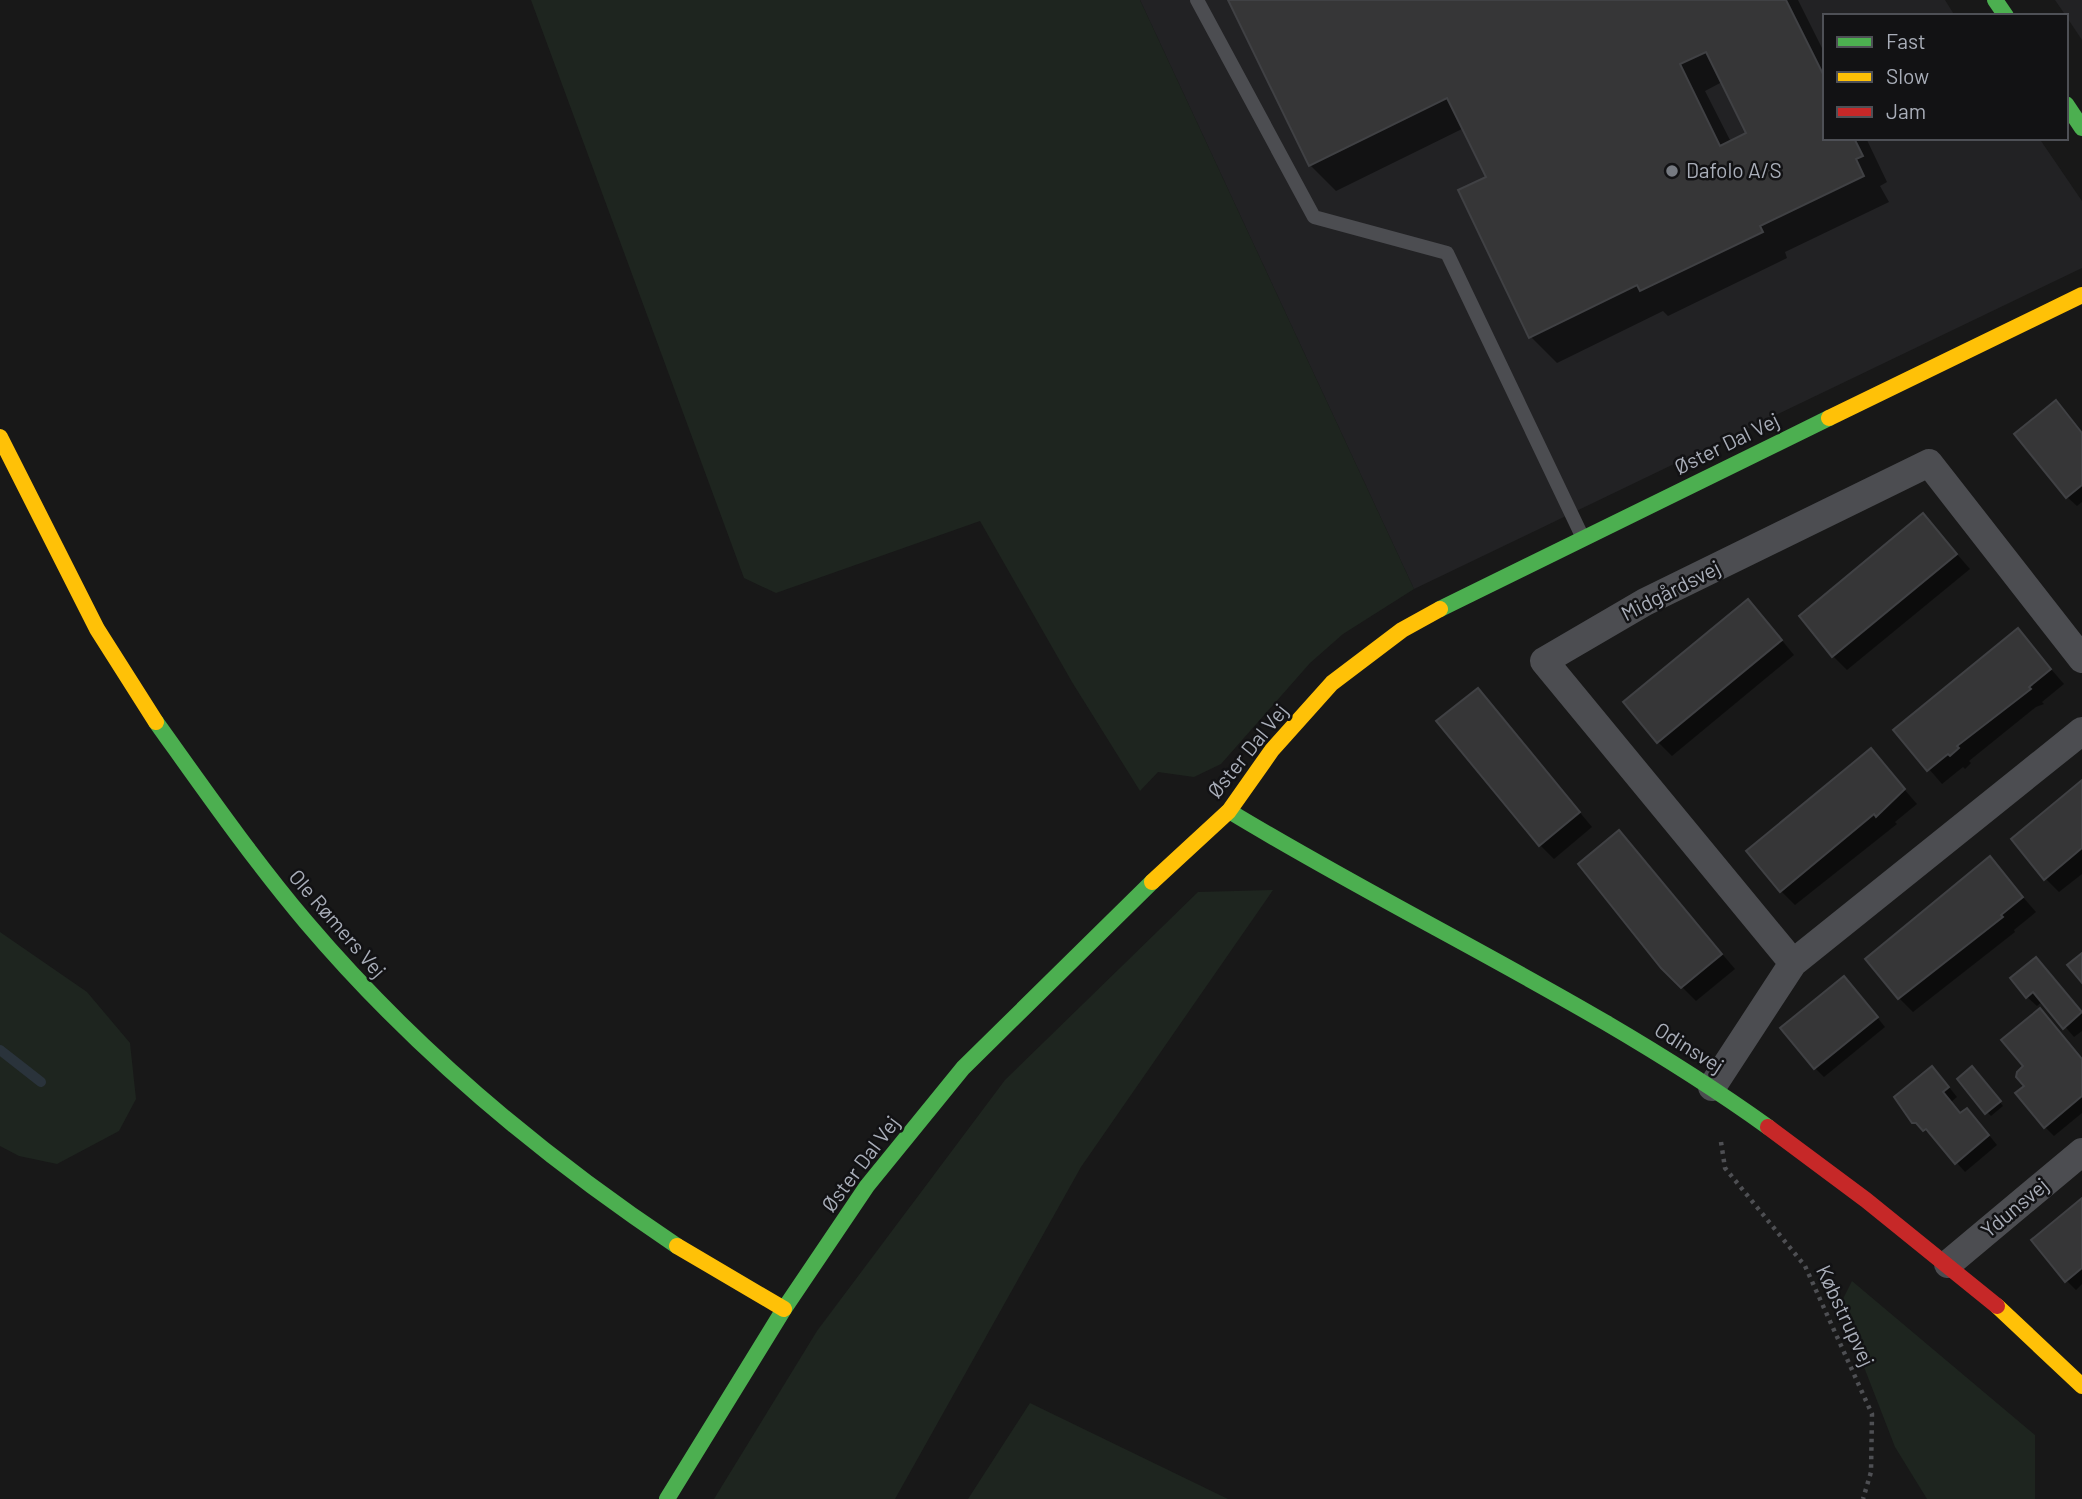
<svg xmlns="http://www.w3.org/2000/svg" width="2082" height="1499" viewBox="0 0 2082 1499" font-family="Barlow,sans-serif">
  <style>
    .built { fill: #222224 }
    .green { fill: #1e251f }
    .shadow { fill: #0007; fill-rule: evenodd }
    .lines { fill: none; stroke-linecap: round; stroke-linejoin: round }
    .stream { stroke: #2a333b; stroke-width: 10 }
    .building { fill: #363637; stroke: #404144; stroke-width: 2; fill-rule: evenodd }
    .path { stroke: #4e4f53; stroke-width: 4.5; stroke-dasharray: 3.5 5; stroke-linecap: butt }
    .lane { stroke: #4c4d51; stroke-width: 14 }
    .street { stroke: #4c4d51; stroke-width: 28 }
    .fast { stroke: #4caf50; stroke-width: 16 }
    .slow { stroke: #ffc107; stroke-width: 16 }
    .jam { stroke: #c62828; stroke-width: 16 }
    .poi-dot { fill: #767a81; stroke: #121214; stroke-width: 2.5 }
    .labels { text-anchor: middle; stroke-width: 5; stroke-linejoin: round; paint-order: stroke }
    .poi-label { font-size: 21px; fill: #a9aeb9; stroke: #121214; text-anchor: start }
    .street-label { font-size: 21px; fill: #a9aeb9; stroke: #121214 }
  </style>
  <rect width="100%" height="100%" fill="#181818"/>
  <!-- built -->
  <path class="built" d="M1140 0H1945L1955 16H1825V138H2039L2082 201V268L1414 589Z
    M2055 0H2082V40L2066 16Z"/>
  <!-- green -->
  <path class="green" d="M531 0H1140L1414 589 1343 634 1310 663 1221 764 1194 777 1158 772 1140 791 1072 682 980 521 776 593 744 578Z
    M1273 890 1081 1167 895 1499H714L817 1331 1005 1080 1198 892Z
    M0 932 87 992 130 1043 136 1099 119 1131 57 1164 19 1156 0 1146Z
    M1852 1281 2035 1435V1499H1927L1895 1447 1840 1305Z
    M1030 1403 1228 1499H968Z"/>
  <!-- shadow -->
  <path class="shadow" d="M1233 0H1798L1825 54V138H1866L1887 182 1880 186 1889 202 1785 252 1787 258 1668 316 1663 311 1557 363 1531 337 1488 178 1464 128 1336 191 1310 165ZM1722 82 1748 134 1731 142 1705 91Z
    M2082 433V502L2077 506 2067 497Z
    M1923 515 1970 569 1847 670 1833 656Z
    M1762 616 1794 655 1672 756 1658 742Z
    M2017 630 2064 684 2042 702 2044 704 2036 707 1969 761 1971 763 1965 769 1963 767 1942 784 1895 730Z
    M1478 690 1592 827 1554 859 1540 845Z
    M1871 751 1917 804 1895 822 1897 824 1795 905 1781 891Z
    M2082 782V874L2059 892 2045 878Z
    M1619 832 1735 969 1696 1001 1662 967Z
    M1990 859 2036 912 2014 930 2015 932 1913 1012 1899 998Z
    M2045 969 2082 1013V1031L2074 1037 2043 1001 2037 1006 2027 997Z
    M1853 987 1885 1027 1824 1077 1815 1068Z
    M2082 1059V1113L2054 1136 2045 1127Z
    M1976 1073 2003 1106 1991 1116 1987 1112Z
    M1941 1077 1957 1097 1951 1102 1961 1114 1976 1119 1997 1145 1965 1172 1935 1138 1913 1122Z
    M2082 1201V1284L2076 1290 2066 1280Z"/>
  <g class="lines">
    <!-- stream -->
    <path class="stream" d="M0 1050 41 1082"/>
  </g>
  <!-- building -->
  <path class="building" d="M1228 0H1786L1825 78V138H1854L1863 156 1856 159 1864 176 1760 226 1763 232 1640 291 1637 285 1529 338 1458 190 1486 177 1447 98 1309 166ZM1706 52 1746 133 1720 146 1680 64Z
    M2056 400 2082 433V485L2066 498 2014 434Z
    M1923 513 1957 554 1832 657 1799 616Z
    M1748 599 1782 640 1657 743 1623 702Z
    M2018 628 2051 669 2029 687 2031 689 1957 746 1959 748 1950 756 1948 754 1927 771 1893 730Z
    M1478 688 1580 812 1539 846 1436 721Z
    M1871 748 1905 789 1876 817 1874 814 1780 892 1746 851Z
    M2082 780V848L2044 880 2011 839Z
    M1619 830 1722 954 1681 988 1661 968 1578 864Z
    M1990 856 2023 897 2001 915 2003 917 1898 999 1865 959Z
    M2082 953V983L2067 965Z
    M2036 957 2082 1012 2063 1029 2033 992 2026 998 2010 978Z
    M1844 976 1878 1017 1814 1069 1780 1028Z
    M2040 1008 2082 1059V1096L2044 1128 2015 1093 2024 1086 2016 1077 2017 1072 2023 1066 2001 1040Z
    M1932 1066 1949 1087 1943 1092 1960 1113 1967 1108 1989 1135 1955 1164 1926 1129 1923 1131 1916 1123H1912L1894 1097Z
    M1972 1066 2001 1101 1985 1114 1957 1079Z
    M2082 1198V1268L2065 1282 2031 1240Z"/>
  <g class="lines">
    <!-- path -->
    <path class="path" d="M1721 1142 1725 1168 1805 1266 1872 1414 1871 1472 1863 1499"/>
    <!-- lane -->
    <path class="lane" d="M1197 0 1314 217 1447 253 1582 536"/>
    <!-- street -->
    <path class="street" d="M1793 963 1544 661 1645 602 1929 463 2082 659
      M1712 1087 1793 963 2082 731
      M1948 1264 2082 1152"/>
    <!-- fast -->
    <path class="fast" d="M1995 0 2006 16
      M2066 104 2082 128
      M1440 609 1829 418
      M156 722C204 789 252 858 306 922 413 1048 539 1154 677 1246
      M1229 811C1407 919 1598 1005 1768 1127
      M667 1499 784 1309 867 1186 963 1068 1152 882"/>
    <!-- slow -->
    <path class="slow" d="M1829 418 2082 295
      M0 437 97 629 156 722
      M1152 882 1229 811 1272 750 1332 683 1402 630 1440 609
      M677 1246 784 1309
      M1997 1306 2082 1386"/>
    <!-- jam -->
    <path class="jam" d="M1768 1127 1866 1200 1997 1306"/>
  </g>
  <!-- markers -->
  <circle class="poi-dot" cx="1672" cy="171" r="7"/>
  <g class="labels">
    <!-- poi labels -->
    <g class="poi-label">
      <text x="1686" y="178">Dafolo A/S</text>
    </g>
    <!-- street labels -->
    <g class="street-label">
      <text transform="translate(1727 444) rotate(-26)" y="7">Øster Dal Vej</text>
      <text transform="translate(1671 591) rotate(-27)" y="7">Midgårdsvej</text>
      <text transform="translate(1248 751) rotate(-51)" y="7">Øster Dal Vej</text>
      <text transform="translate(337 924) rotate(49)" y="7">Ole Rømers Vej</text>
      <text transform="translate(1689 1048) rotate(32)" y="7">Odinsvej</text>
      <text transform="translate(861 1164) rotate(-53)" y="7">Øster Dal Vej</text>
      <text transform="translate(2015 1208) rotate(-40)" y="7">Ydunsvej</text>
      <text transform="translate(1845 1316) rotate(65)" y="7">Købstrupvej</text>
    </g>
  </g>
  <!-- legend -->
  <rect x="1823" y="14" width="245" height="126" fill="#121214" stroke="#4e5056" stroke-width="2"/>
  <rect x="1837" y="37" width="35" height="10" fill="#4caf50" stroke="#4e5056" stroke-width="2"/>
  <text x="1886" y="49" font-size="21" fill="#a9aeb9">Fast</text>
  <rect x="1837" y="72" width="35" height="10" fill="#ffc107" stroke="#4e5056" stroke-width="2"/>
  <text x="1886" y="84" font-size="21" fill="#a9aeb9">Slow</text>
  <rect x="1837" y="107" width="35" height="10" fill="#c62828" stroke="#4e5056" stroke-width="2"/>
  <text x="1886" y="119" font-size="21" fill="#a9aeb9">Jam</text>
</svg>
